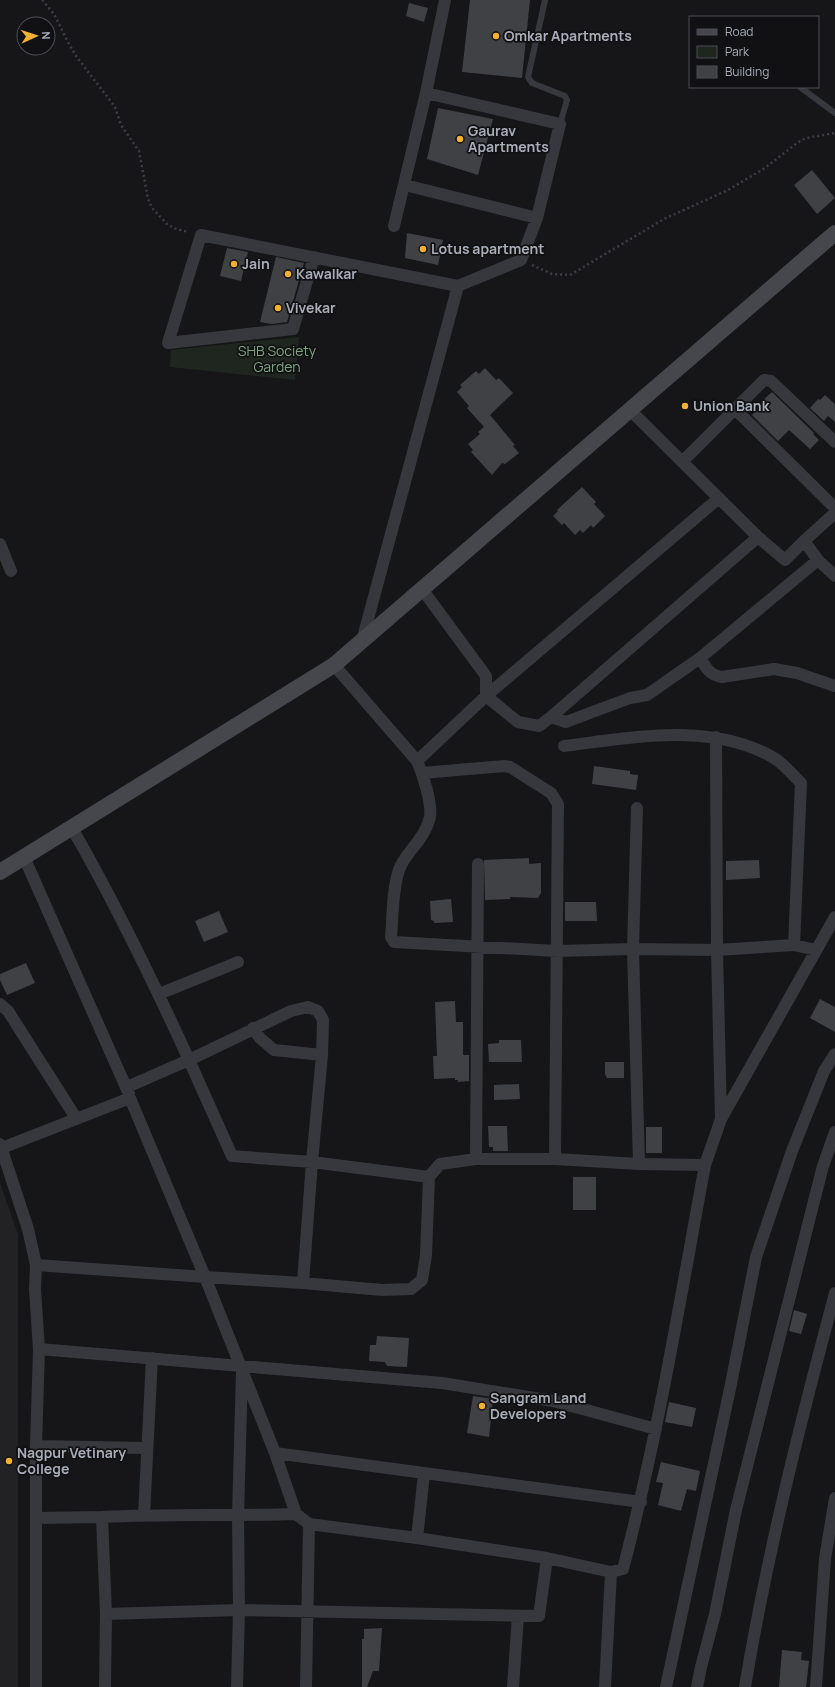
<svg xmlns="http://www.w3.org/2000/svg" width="835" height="1687" viewBox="0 0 835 1687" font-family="Manrope,sans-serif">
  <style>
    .built { fill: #222225 }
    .green { fill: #1e261f }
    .building { fill: #404145 }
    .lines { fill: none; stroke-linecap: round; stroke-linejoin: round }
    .path { stroke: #3d3f44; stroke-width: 2.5; stroke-dasharray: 2 3; stroke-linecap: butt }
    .lane { stroke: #37383d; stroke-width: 6 }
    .street { stroke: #37383d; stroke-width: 12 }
    .secondary { stroke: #45474d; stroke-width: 16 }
    .poi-dot { fill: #f2b134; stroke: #111113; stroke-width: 1.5 }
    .labels { text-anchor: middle; stroke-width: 3.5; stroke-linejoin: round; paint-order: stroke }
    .poi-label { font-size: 14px; font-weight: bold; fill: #a8adb8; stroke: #111113; text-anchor: start }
    .park-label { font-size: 14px; fill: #7fa381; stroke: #111113 }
  </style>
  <rect width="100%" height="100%" fill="#161618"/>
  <!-- built -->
  <path class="built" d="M0 1183 18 1234V1687H0Z"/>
  <!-- green -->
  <path class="green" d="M299 337 295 380 170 367 171 350Z"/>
  <!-- building -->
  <path class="building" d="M470 0H530L522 78 462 72Z
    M409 3 428 8 424 22 406 16Z
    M438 108 493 119 478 175 427 159Z
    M812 170 835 198 817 214 794 185Z
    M407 233 443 240 438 265 405 258Z
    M227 248 248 252 241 281 220 276Z
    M276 257 304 263 287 322 271 324 260 322Z
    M485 368 496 380 499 378 513 393 490 415 515 445 513 446 519 453 505 464 502 463 492 475 471 452 473 450 468 444 480 434 478 432 484 427 467 408 469 406 457 392 462 387 460 385 476 371 479 374Z
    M772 392 814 433 813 434 819 440 810 449 789 430 778 441 752 415 764 402 763 400Z
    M825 395 835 404V422L828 416 824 421 810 408 818 399 820 400Z
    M582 487 596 502 594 504 605 516 593 528 591 525 583 533 580 530 575 535 564 523 562 525 553 516 558 511 557 510Z
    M594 766 630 771V774L638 775 636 790 592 784Z
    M529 858V864L541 863V893L538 898 510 897V899L485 900 484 860Z
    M759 860 760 878 726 880V861Z
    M451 899 453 922 434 923V921L431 920 430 901Z
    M565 902H596L597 921H565Z
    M219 911 228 932 204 942 195 921Z
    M26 963 35 983 7 995 0 980V974Z
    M820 999 835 1007V1032L810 1018Z
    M455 1001 456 1022H463V1055H469V1081L458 1082V1080H455V1078L434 1079 433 1056H437L435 1002Z
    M499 1040H521L522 1062H489L488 1044 499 1043Z
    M605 1062H624V1078H607L605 1074Z
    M519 1084 520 1099 494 1100V1085Z
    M488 1126H507L508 1151H493V1147H489Z
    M646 1127H662V1153H646Z
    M573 1177H596V1210H573Z
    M794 1310 807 1314 801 1334 789 1331Z
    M377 1336 409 1338 407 1367 387 1366 385 1362 369 1361 370 1345H376Z
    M473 1396 493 1399 489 1437 467 1433Z
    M669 1402 696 1408 692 1427 665 1422Z
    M661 1462 700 1471 696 1491 687 1489 681 1511 658 1505 663 1483 656 1482Z
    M382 1628 379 1671H373L367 1687H362V1639H364V1629Z
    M782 1650 802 1652 801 1660 809 1661 806 1687H779Z"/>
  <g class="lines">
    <!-- path -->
    <path class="path" d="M42 0 54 14 69 44 76 56 115 107 121 125 139 151 148 199 152 208 168 225 176 229 189 232
      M532 265 552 274 570 275 664 219 728 190 765 168 797 143 806 138 835 133"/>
    <!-- lane -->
    <path class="lane" d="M545 0 528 77 532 83 565 96 567 100 560 124
      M800 87 835 113"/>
    <!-- street -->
    <path class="street" d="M426 93 445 0
      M405 185 537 218
      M394 226 426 93 560 124 537 218 521 260 458 286
      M314 257 293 329 168 343 201 235 458 286 362 641
      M735 409 835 508
      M630 410 758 537 785 560 804 541 835 513
      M682 462 764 380 771 381 835 442
      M804 541 818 560 835 576
      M0 544 11 571
      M422 589 486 676V696
      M700 658C706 668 710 675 722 677L774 669 797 673 835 686
      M334 665 417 761 486 696 518 722 539 726 551 717 566 722 630 698 647 695 700 658 818 560
      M486 696 719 498
      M551 717 758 537
      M716 737 717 950 721 1118
      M564 746C632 738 711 721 774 758 784 764 793 775 801 783L794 945
      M417 761C423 775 432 802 430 817 428 825 424 833 419 840 412 850 403 858 399 870 392 891 393 915 391 937L394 942 557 951 633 949 717 950 794 945 816 950
      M422 773 504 766 510 767 551 793 558 804 555 1159
      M637 808 633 949 639 1164
      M72 828C115 903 153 981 189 1060L291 1011 308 1007 318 1011 323 1020 322 1055 312 1162 303 1283
      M24 857 129 1094
      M159 994 238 962
      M0 1004 8 1011 76 1118
      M253 1028 260 1038 274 1050 322 1055
      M127 1087 189 1060 232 1156 312 1162 429 1177
      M0 1144 28 1229 36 1265 35 1289 39 1349 36 1446V1687
      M2 1148 130 1098 205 1277 303 1283 382 1290 411 1289 422 1280 426 1255 429 1177 440 1164 476 1159H555L639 1164 705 1165 721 1119 835 917
      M476 1159 478 864
      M36 1265 205 1277 275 1453 296 1514
      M39 1349 442 1383 553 1401 656 1429
      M36 1446 146 1448
      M275 1453 641 1502
      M144 1515 152 1358
      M37 1518 102 1517
      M417 1538 424 1474
      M106 1614 239 1610 539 1616 547 1558
      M105 1687 106 1614 102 1517C167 1514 231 1516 296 1514L309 1524 417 1538 547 1558 611 1572 623 1569C658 1436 680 1300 705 1165
      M237 1687 239 1610 238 1515 242 1372
      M306 1687 309 1524
      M513 1687 518 1616
      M605 1687 611 1572
      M666 1687 731 1384 756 1257 792 1151 824 1071 835 1054
      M697 1687 701 1667 715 1614 736 1510 812 1209 823 1166 835 1132
      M745 1687C767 1554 800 1424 835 1293
      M816 1687 825 1559 835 1498"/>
    <!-- secondary -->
    <path class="secondary" d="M0 872 334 665 835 233"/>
  </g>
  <!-- markers -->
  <g class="poi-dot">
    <circle cx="496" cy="36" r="4"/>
    <circle cx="460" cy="139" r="4"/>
    <circle cx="423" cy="249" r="4"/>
    <circle cx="234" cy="264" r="4"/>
    <circle cx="288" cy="274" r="4"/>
    <circle cx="278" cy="308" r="4"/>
    <circle cx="685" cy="406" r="4"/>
    <circle cx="482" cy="1406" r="4"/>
    <circle cx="9" cy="1461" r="4"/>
  </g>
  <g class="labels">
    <!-- poi labels -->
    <g class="poi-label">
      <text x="504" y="41">Omkar Apartments</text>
      <text x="468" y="136">Gaurav<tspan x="468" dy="16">Apartments</tspan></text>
      <text x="431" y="254">Lotus apartment</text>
      <text x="242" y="269">Jain</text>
      <text x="296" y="279">Kawalkar</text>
      <text x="286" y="313">Vivekar</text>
      <text x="693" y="411">Union Bank</text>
      <text x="490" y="1403">Sangram Land<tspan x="490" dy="16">Developers</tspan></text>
      <text x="17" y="1458">Nagpur Vetinary<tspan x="17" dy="16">College</tspan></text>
    </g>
    <!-- park labels -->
    <g class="park-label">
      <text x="277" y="356">SHB Society<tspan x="277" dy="16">Garden</tspan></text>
    </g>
  </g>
  <!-- legend -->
  <rect x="689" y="16" width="130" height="72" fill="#111113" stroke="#4d4f55"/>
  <rect x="697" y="29" width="20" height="6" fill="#45474d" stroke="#4d4f55"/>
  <text x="725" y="36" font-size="12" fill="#a8adb8">Road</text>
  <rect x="697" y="46" width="20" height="12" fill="#1e261f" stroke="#4d4f55"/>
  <text x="725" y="56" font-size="12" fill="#a8adb8">Park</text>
  <rect x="697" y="66" width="20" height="12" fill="#404145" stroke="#4d4f55"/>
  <text x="725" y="76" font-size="12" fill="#a8adb8">Building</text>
  <!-- north arrow -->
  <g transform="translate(36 36) rotate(87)"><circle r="19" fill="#111113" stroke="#4d4f55"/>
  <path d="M0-3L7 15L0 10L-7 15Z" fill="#f2b134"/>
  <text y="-6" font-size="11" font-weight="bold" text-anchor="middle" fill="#a8adb8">N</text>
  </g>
</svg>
